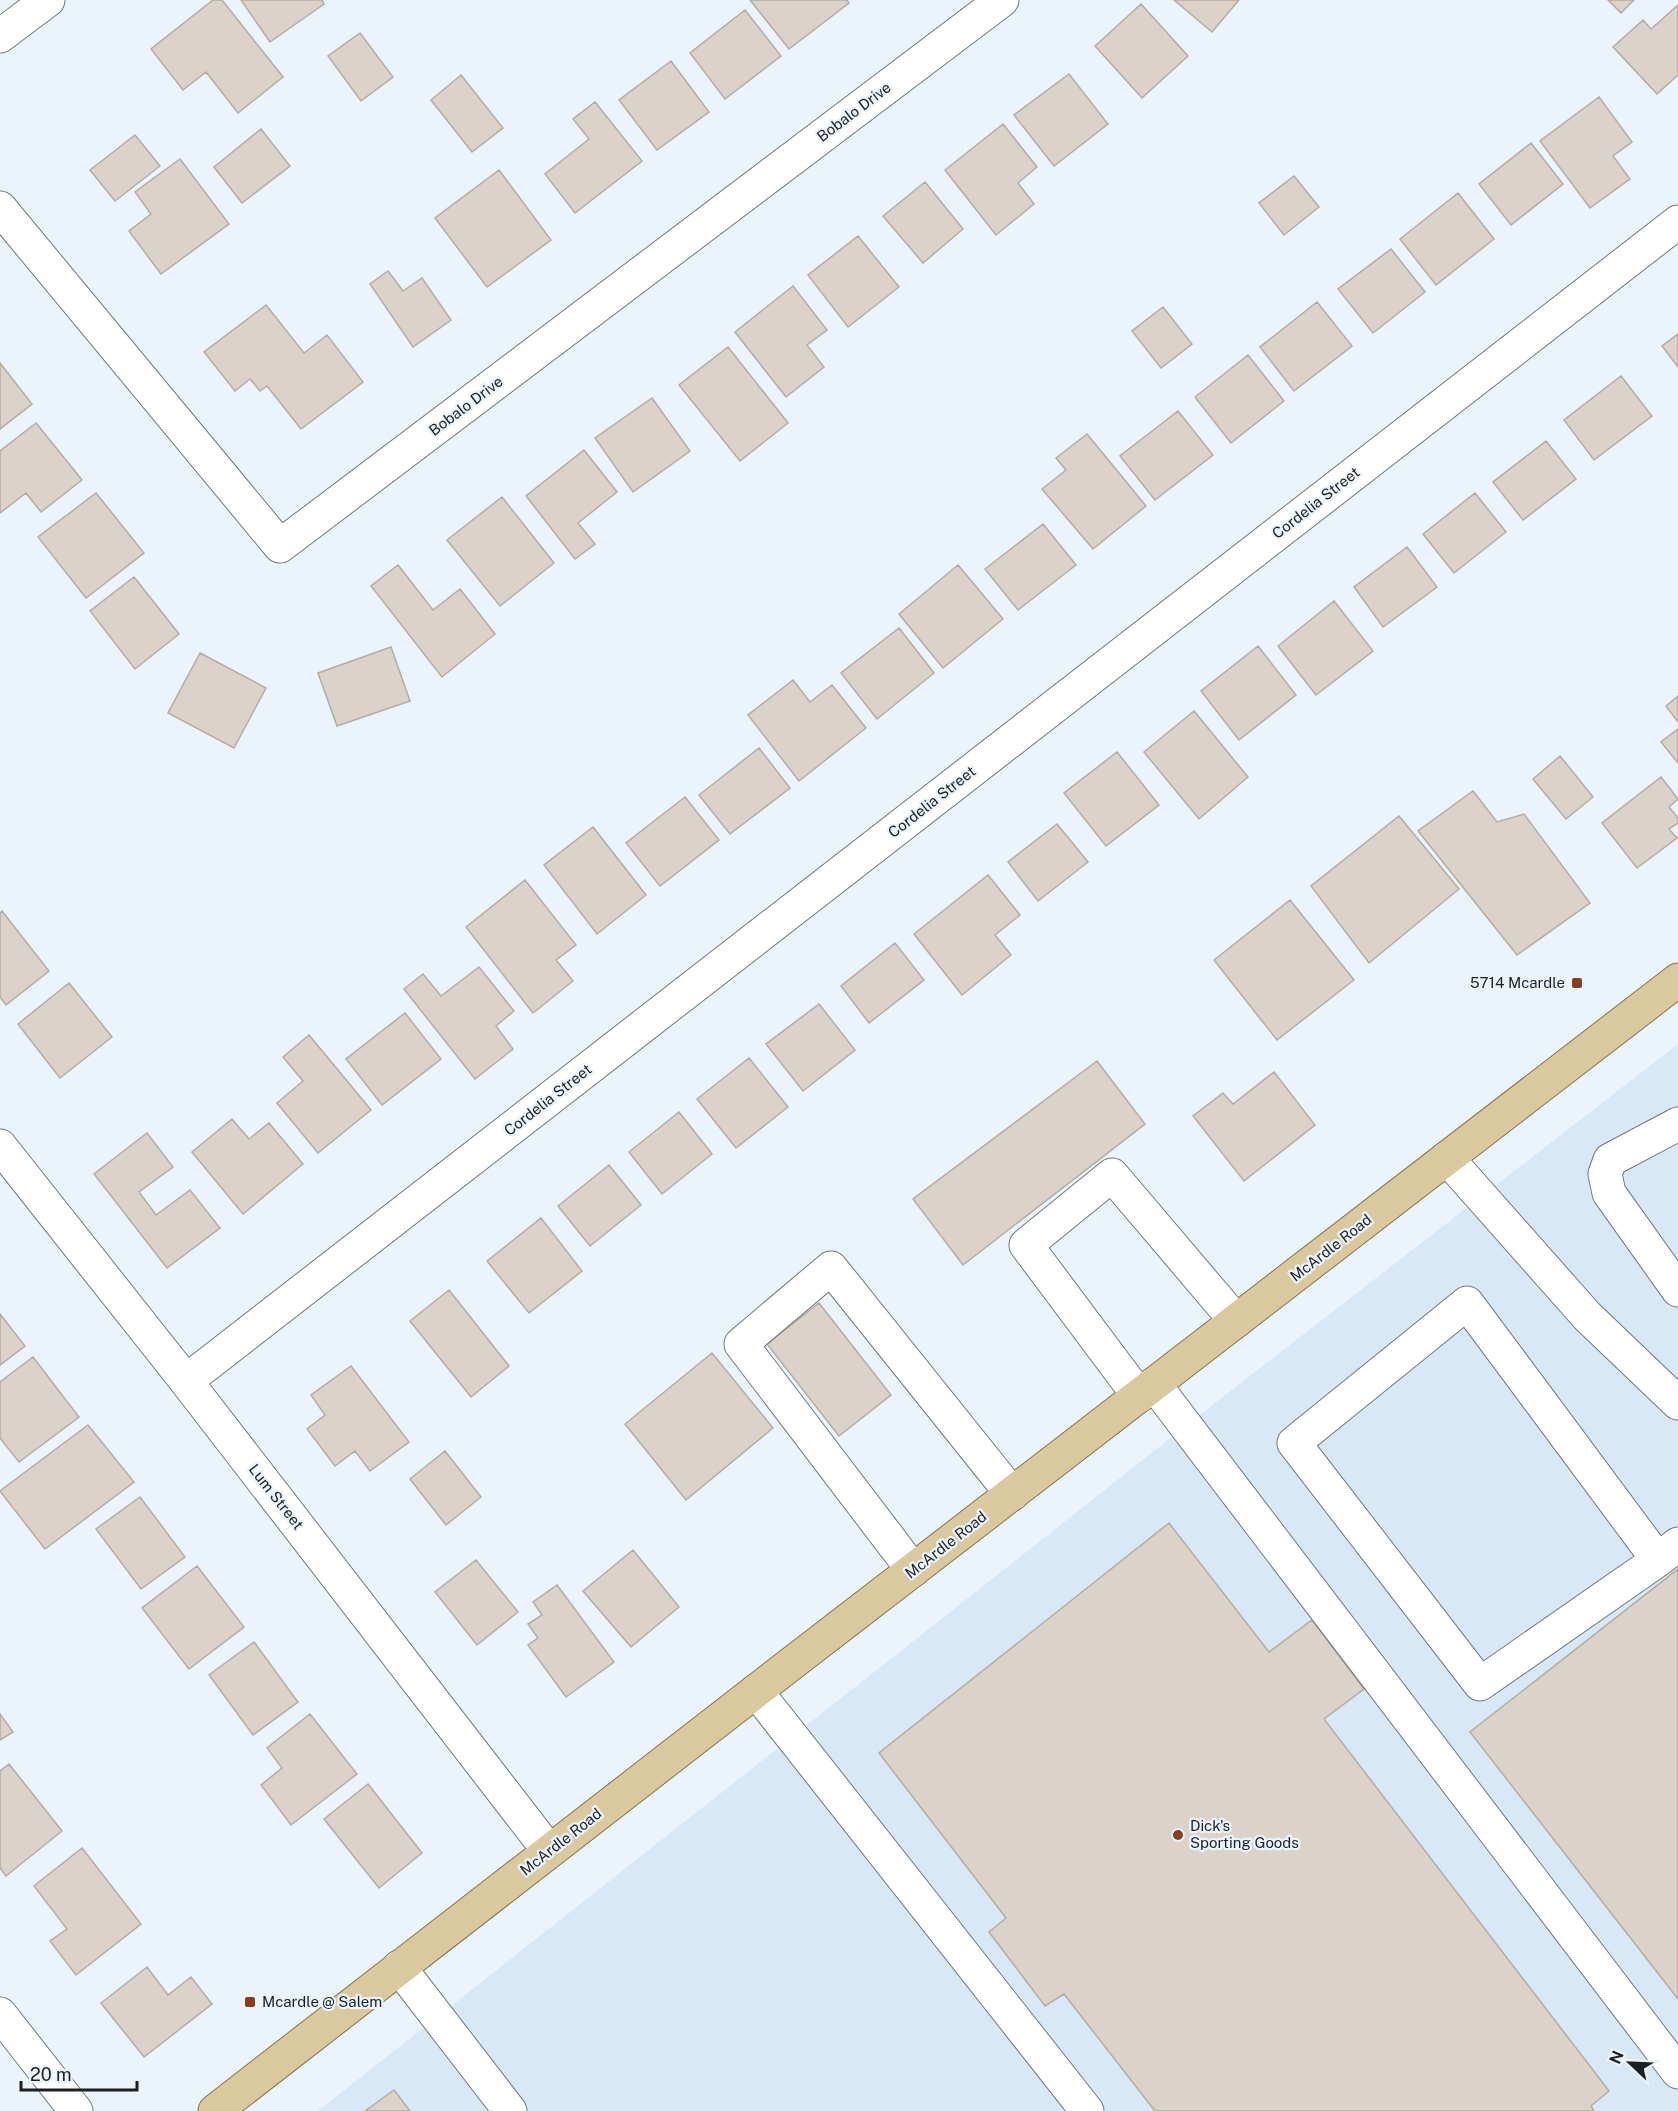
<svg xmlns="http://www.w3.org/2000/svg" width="1678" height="2111" viewBox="0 0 1678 2111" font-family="'Public Sans',sans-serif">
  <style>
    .built { fill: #d9e8f7 }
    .building { fill: #dbd2c9; stroke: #b4aca3; stroke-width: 1.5 }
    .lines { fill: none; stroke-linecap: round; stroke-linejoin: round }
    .minor-casing { stroke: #707881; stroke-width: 35 }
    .major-casing { stroke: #887649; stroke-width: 35 }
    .minor { stroke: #fff; stroke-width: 33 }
    .major { stroke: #dac99e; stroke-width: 33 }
    .poi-dot { fill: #87401c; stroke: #ebf3fd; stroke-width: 2 }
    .labels { text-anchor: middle; stroke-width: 4.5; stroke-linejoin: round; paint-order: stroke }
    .street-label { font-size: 15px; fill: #1d2023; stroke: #ebf3fd }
    .poi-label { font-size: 15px; fill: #1d2023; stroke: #ebf3fd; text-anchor: start }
  </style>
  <rect width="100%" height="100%" fill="#ebf3fd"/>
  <!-- built -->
  <path class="built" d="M1678 1044V2111H318L1206 1410Z"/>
  <!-- building -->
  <path class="building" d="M213 0H222L283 77 238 113 206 72 183 90 151 49Z
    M241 0H322L324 4 270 42Z
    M750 0H847L849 3 789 49Z
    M1174 0H1239L1212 32Z
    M1608 0H1634L1621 13Z
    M1141 4 1188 56 1142 98 1095 46Z
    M1678 5V75L1657 94 1613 47 1643 20 1651 29Z
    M745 10 781 56 725 99 690 53Z
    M360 33 393 77 361 101 328 56Z
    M671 61 709 112 657 150 619 100Z
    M1069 74 1108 124 1054 166 1014 115Z
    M461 75 503 128 472 152 431 100Z
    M1599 97 1632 142 1613 156 1630 179 1590 208 1540 141Z
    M595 102 642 161 575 213 545 174 589 139 573 119Z
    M1003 124 1037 167 1018 183 1034 204 996 235 945 170Z
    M261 129 290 166 242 203 214 167Z
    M135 135 160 166 115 201 90 170Z
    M1531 143 1563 184 1511 225 1479 184Z
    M180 159 229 224 161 274 129 231 151 214 135 192Z
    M499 170 551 240 487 287 435 218Z
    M1294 176 1319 207 1284 235 1259 203Z
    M925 182 963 229 923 263 883 216Z
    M1458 193 1494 239 1436 285 1400 239Z
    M858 236 899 287 848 327 808 275Z
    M1391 249 1425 292 1373 333 1338 289Z
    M388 271 403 291 422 278 451 320 413 347 370 284Z
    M793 286 827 330 807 345 824 367 786 397 735 332Z
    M1317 302 1352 346 1294 391 1260 347Z
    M266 305 304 353 327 335 363 382 301 429 267 386 260 391 250 379 235 391 204 352Z
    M1163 307 1192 344 1161 368 1132 331Z
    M1678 334V367L1662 346Z
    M728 347 788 423 740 461 679 385Z
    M1248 355 1284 401 1231 443 1195 397Z
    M0 363 32 404 0 429Z
    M1621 376 1652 416 1594 460 1564 420Z
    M652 398 690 451 633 492 595 438Z
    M1178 411 1213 455 1155 500 1120 456Z
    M36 423 82 480 41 512 26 493 0 513V451Z
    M1087 434 1146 506 1093 549 1042 489 1066 470 1056 458Z
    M1546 441 1576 479 1523 520 1493 482Z
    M584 450 617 492 578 523 595 544 575 559 526 496Z
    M96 493 144 553 86 598 38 537Z
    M1475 493 1506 532 1454 573 1423 534Z
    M502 497 554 563 500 606 447 540Z
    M1043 524 1076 565 1018 610 985 569Z
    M1407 547 1437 587 1383 627 1354 587Z
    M398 565 433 610 460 589 495 634 442 677 371 586Z
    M958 565 1003 619 943 668 899 614Z
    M134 577 179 634 135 669 90 611Z
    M1334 601 1373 651 1316 695 1278 646Z
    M899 628 934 673 877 719 841 673Z
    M1258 646 1296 695 1239 740 1201 691Z
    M391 647 410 701 337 726 318 673Z
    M200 653 266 688 234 748 168 713Z
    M793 680 810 702 832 685 866 728 799 781 748 715Z
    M1678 696V722L1666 706Z
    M1194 711 1248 777 1199 819 1144 752Z
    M1678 729V763L1661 742Z
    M759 748 790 788 730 834 699 795Z
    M1117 752 1159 805 1106 846 1064 793Z
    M1560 756 1593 797 1566 819 1533 779Z
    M1661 777 1678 799 1669 807 1678 818V823L1669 829 1677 838 1637 868 1602 823Z
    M1473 791 1497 822 1524 814 1590 903 1517 955 1418 831Z
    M685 797 719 840 660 886 626 843Z
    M1399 816 1459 889 1369 963 1311 886Z
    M1057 824 1088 862 1038 901 1008 862Z
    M593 827 646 895 597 934 544 865Z
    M988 875 1020 915 995 935 1011 955 962 995 914 934Z
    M525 880 576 945 556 960 573 981 533 1013 466 927Z
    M1290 900 1354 980 1277 1040 1214 960Z
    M2 911 49 971 6 1005 0 997V913Z
    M895 943 924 980 869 1023 841 986Z
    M479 967 514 1011 496 1026 513 1049 475 1079 404 989 423 974 441 996Z
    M69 983 112 1037 60 1078 18 1024Z
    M819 1004 855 1050 803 1091 766 1044Z
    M405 1013 441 1059 382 1105 346 1059Z
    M309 1035 371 1110 318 1153 277 1103 303 1081 283 1057Z
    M749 1058 788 1107 736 1148 697 1099Z
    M1097 1061 1145 1124 963 1265 913 1199Z
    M1274 1072 1315 1125 1244 1181 1193 1116 1223 1093 1233 1104Z
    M679 1112 712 1154 662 1194 629 1152Z
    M232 1119 249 1139 269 1123 303 1164 243 1214 192 1152Z
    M147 1133 173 1167 139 1192 156 1215 190 1190 220 1228 167 1268 94 1174Z
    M609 1165 641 1205 590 1246 558 1206Z
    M541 1218 582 1271 529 1313 487 1261Z
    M449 1290 509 1366 471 1397 410 1321Z
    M819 1303 891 1395 839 1436 767 1344Z
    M0 1314 25 1346 0 1365Z
    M712 1353 773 1428 686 1500 625 1424Z
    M33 1357 79 1417 19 1462 0 1438V1382Z
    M351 1366 409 1442 370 1471 355 1451 335 1466 307 1429 325 1415 311 1395Z
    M88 1425 134 1482 45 1549 0 1491Z
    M445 1451 481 1497 446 1525 410 1479Z
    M140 1497 185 1557 141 1589 96 1529Z
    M1169 1523 1269 1652 1312 1620 1364 1689 1324 1719 1609 2091 1591 2106 1594 2111H1155L1064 1994 1045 2006 989 1932 1006 1918 879 1753Z
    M633 1550 679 1607 631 1647 583 1591Z
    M476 1560 518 1612 477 1645 435 1592Z
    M197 1566 244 1627 189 1669 142 1608Z
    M1678 1569V1999L1470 1732Z
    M557 1585 614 1662 566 1697 528 1645 538 1638 528 1624 542 1615 533 1602Z
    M254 1642 298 1702 253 1735 209 1675Z
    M0 1714 13 1732 0 1740Z
    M310 1714 357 1774 291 1825 261 1785 282 1768 267 1748Z
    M9 1764 62 1831 6 1876 0 1868V1771Z
    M368 1784 422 1853 379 1888 324 1819Z
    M82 1848 141 1924 76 1975 50 1941 67 1929 34 1886Z
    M147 1967 168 1995 191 1977 212 2004 144 2057 101 2003Z
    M394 2090 410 2111H365Z"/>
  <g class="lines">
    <!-- minor casing -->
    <g class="minor-casing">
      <path id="minor" d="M0 36 48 0
        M0 208 280 546 1002 0
        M1678 1124 1610 1160 1605 1174 1609 1193 1678 1290
        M0 1146 186 1381 549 1851
        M1447 1158 1587 1316 1678 1403
        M186 1381 1678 222
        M1154 1384 1678 2072
        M1139 1396 1026 1245 1112 1175 1236 1321
        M1658 1560 1467 1303 1294 1443 1480 1684 1658 1560 1678 1544
        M913 1570 741 1344 831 1268 1012 1494
        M756 1691 1087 2111
        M399 1967 510 2111
        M0 2014 76 2111"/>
    </g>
    <!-- major casing -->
    <g class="major-casing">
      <path id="major" d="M215 2111 756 1691 1678 980"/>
    </g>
    <!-- minor -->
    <use href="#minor" class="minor"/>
    <!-- major -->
    <use href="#major" class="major"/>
  </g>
  <!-- markers -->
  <g class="poi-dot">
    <rect x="1571" y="977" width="12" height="12" rx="3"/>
    <circle cx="1178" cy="1835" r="6"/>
    <rect x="244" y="1996" width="12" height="12" rx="3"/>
  </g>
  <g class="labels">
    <!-- street labels -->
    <g class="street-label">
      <text transform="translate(854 112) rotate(-37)" y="5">Bobalo Drive</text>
      <text transform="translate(466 406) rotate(-37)" y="5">Bobalo Drive</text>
      <text transform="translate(1316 503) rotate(-38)" y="5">Cordelia Street</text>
      <text transform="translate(932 802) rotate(-38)" y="5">Cordelia Street</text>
      <text transform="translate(548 1100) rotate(-38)" y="5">Cordelia Street</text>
      <text transform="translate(1331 1248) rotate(-38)" y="5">McArdle Road</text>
      <text transform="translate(276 1497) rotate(52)" y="5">Lum Street</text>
      <text transform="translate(946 1545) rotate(-38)" y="5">McArdle Road</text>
      <text transform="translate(561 1842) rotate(-38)" y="5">McArdle Road</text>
    </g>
    <!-- poi labels -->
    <g class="poi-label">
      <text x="1565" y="988" text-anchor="end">5714 Mcardle</text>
      <text x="1190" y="1831">Dick's<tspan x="1190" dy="17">Sporting Goods</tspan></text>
      <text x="262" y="2007">Mcardle @ Salem</text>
    </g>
  </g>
  <!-- north arrow -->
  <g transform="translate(1630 2063) rotate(293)" stroke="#ebf3fd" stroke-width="4.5" paint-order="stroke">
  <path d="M0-4.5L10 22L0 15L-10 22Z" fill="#1d2023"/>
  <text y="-9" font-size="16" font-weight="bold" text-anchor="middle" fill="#1d2023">N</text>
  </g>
  <!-- scale -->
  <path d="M21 2081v9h116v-9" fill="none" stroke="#1d2023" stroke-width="3"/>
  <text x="30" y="2081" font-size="18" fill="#1d2023" stroke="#ebf3fd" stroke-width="4.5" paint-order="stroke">20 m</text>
</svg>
